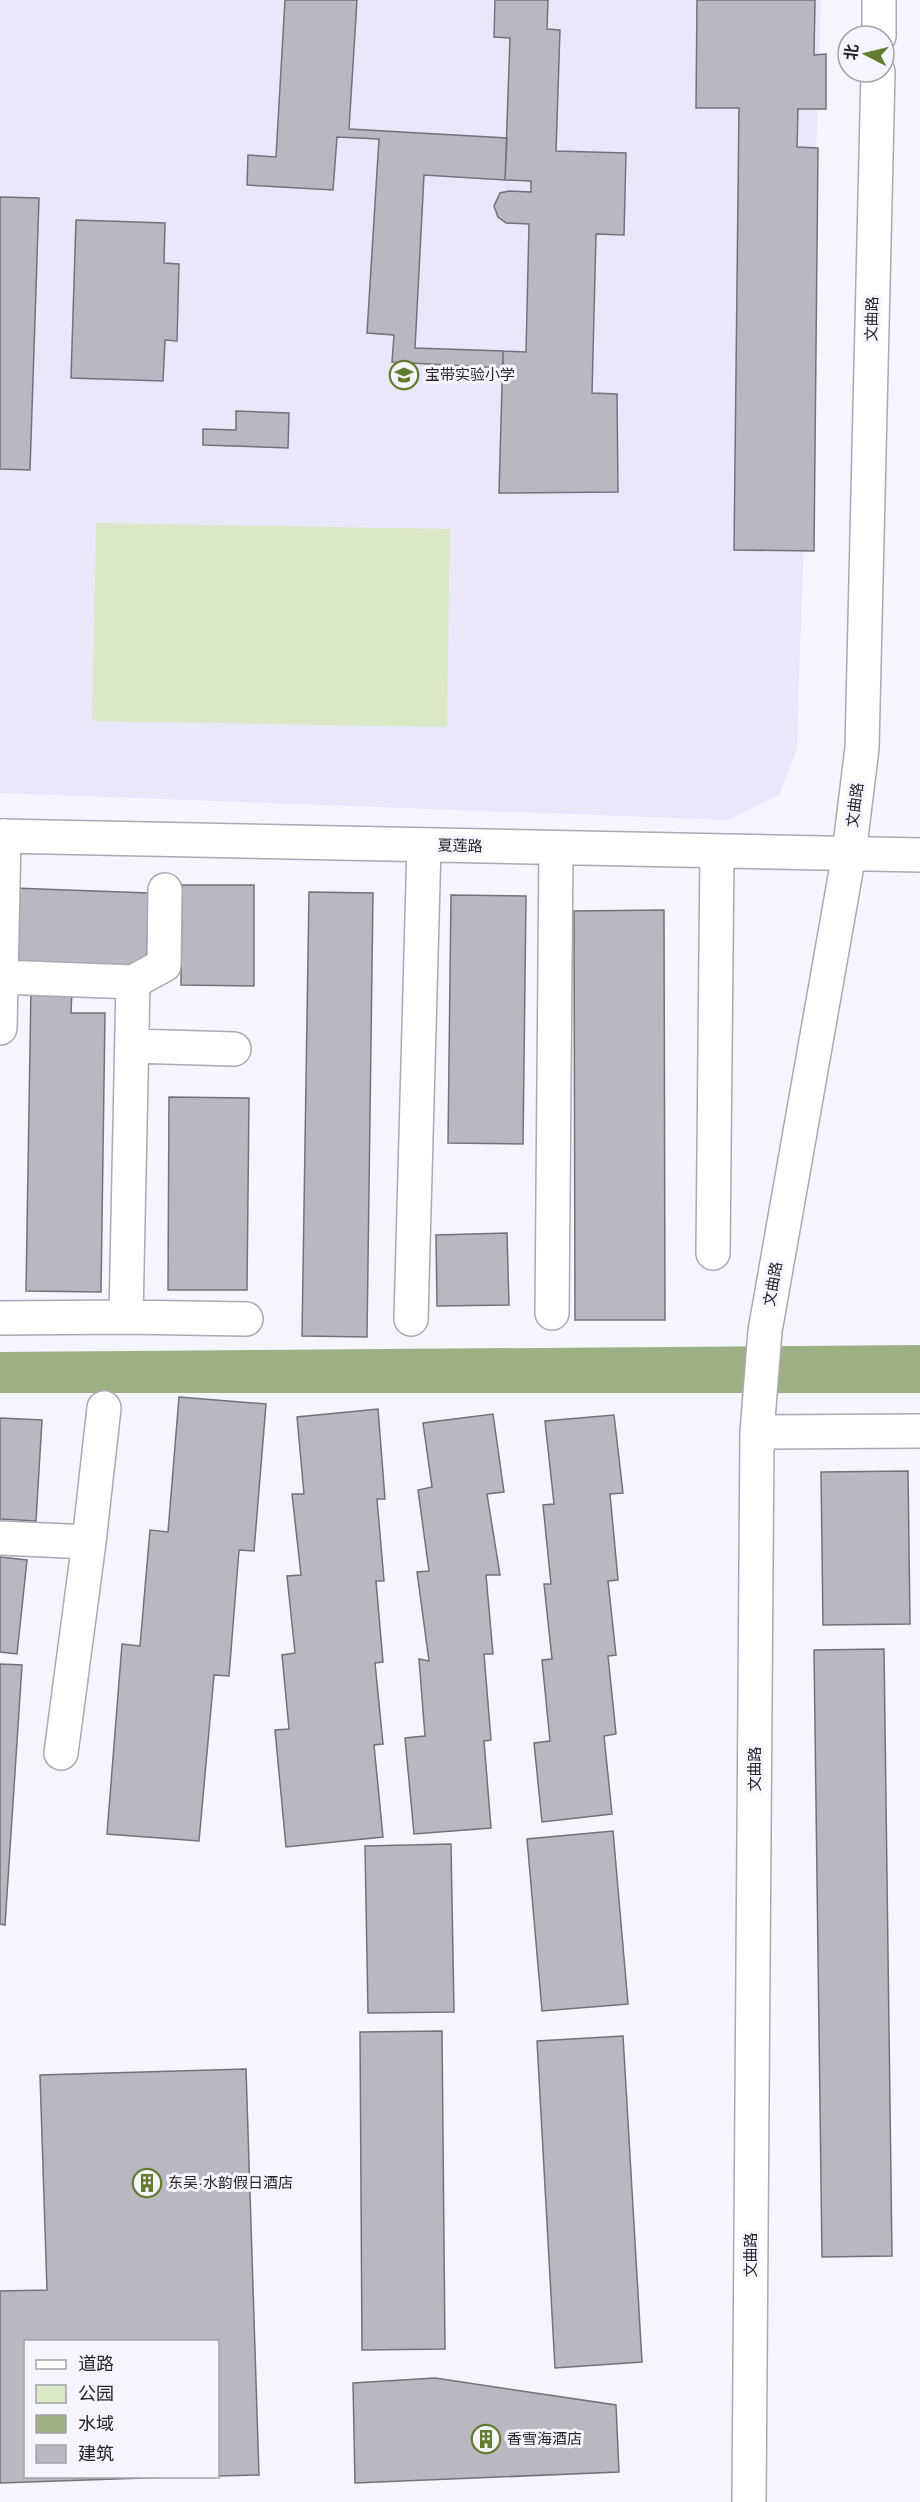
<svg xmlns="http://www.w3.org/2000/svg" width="920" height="2502" viewBox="0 0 920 2502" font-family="Helvetica,'Noto Sans SC',sans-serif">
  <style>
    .built { fill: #e8e8fa }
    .green { fill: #dbe9c7 }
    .water { fill: #9eaf84 }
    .building { fill: #b9b8c2; stroke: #72727b; stroke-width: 1.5 }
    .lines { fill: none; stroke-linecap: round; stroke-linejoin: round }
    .minor-casing { stroke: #a9a9b2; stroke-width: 36 }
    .minor { stroke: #fff; stroke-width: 33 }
    .labels { text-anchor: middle; stroke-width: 6; stroke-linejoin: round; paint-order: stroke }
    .street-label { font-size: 15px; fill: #252528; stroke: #f5f5ff }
    .poi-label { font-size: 15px; fill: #252528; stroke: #f5f5ff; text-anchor: start }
  </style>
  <rect width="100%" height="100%" fill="#f5f5ff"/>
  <!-- built -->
  <path class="built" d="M0 0H821L797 749 779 795 729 820 0 793Z"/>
  <!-- green -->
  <path class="green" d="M96 523 450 529 447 727 92 721Z"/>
  <!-- water -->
  <path class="water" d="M920 1345V1393H0V1352Z"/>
  <!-- building -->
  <path class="building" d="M285 0H357L349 129 507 138 505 180 424 175 415 348 503 351V368L392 362 394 335 367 333 379 139 337 137 333 190 247 185 248 155 276 157Z
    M495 0H548L547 29 560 30 556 151 626 153 624 235 596 234 592 393 617 394 618 492 499 493 503 351 526 352 529 224 506 223 498 217 494 206 500 193 509 191 531 192V181L505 180 510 38 494 37Z
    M697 0H815L814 55 826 54V109H798L797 147 818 148 814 551 734 550 739 108H696Z
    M0 197 39 198 30 470 0 469Z
    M76 220 165 223 164 263 179 264 177 341 165 340 163 381 71 378Z
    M236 411 289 413 288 448 203 445V429L236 430Z
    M182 885H254V986L181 985Z
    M13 888 149 893 146 968 10 963Z
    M309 892 373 893 367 1337 302 1336Z
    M451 895 526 896 523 1144 448 1143Z
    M664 910 665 1320H575L574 911Z
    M31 988 72 989 71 1013H105L101 1292 26 1291Z
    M169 1097 249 1098 247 1290H168Z
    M507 1233 509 1305 437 1306 436 1235Z
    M179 1397 266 1404 254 1551 239 1550 229 1676 214 1675 199 1841 107 1834 122 1644 140 1646 150 1530 168 1532Z
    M378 1409 385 1499H377L384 1581H376L383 1662 375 1663 383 1744 374 1745 383 1837 286 1847 275 1730 289 1729 282 1655 295 1653 287 1576 301 1575 292 1494H304L297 1417Z
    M493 1414 504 1492 487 1494 500 1575H486L493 1654H484L491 1740 484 1741 491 1828 414 1834 405 1738 425 1736 419 1659 429 1661 417 1572 429 1571 418 1490 432 1487 423 1423Z
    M614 1415 623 1493 610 1494 618 1580 608 1581 616 1655 608 1656 616 1734 604 1736 612 1814 542 1822 534 1743 550 1741 542 1660 552 1659 544 1584H551L543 1505 554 1504 545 1421Z
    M0 1418 42 1420 36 1521 0 1519Z
    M908 1471 910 1624 823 1625 821 1472Z
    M0 1557 27 1560 17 1654 0 1652Z
    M884 1649 892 2256 822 2257 814 1650Z
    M0 1664 22 1665 5 1925 0 1924Z
    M613 1831 628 2004 542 2011 527 1839Z
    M451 1844 454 2012 368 2013 365 1846Z
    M442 2031 445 2349 362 2350 360 2032Z
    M623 2036 642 2362 555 2368 537 2041Z
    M246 2069 259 2475 218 2476V2342H26V2476H202L0 2483V2291L47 2290 40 2075Z
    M435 2378 616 2405 619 2472 355 2483 353 2383Z"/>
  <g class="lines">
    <!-- minor casing -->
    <g class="minor-casing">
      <path id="minor" d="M879 36V0
        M0 836 920 855
        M1 977 133 982 164 965 165 890
        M0 1028 4 836
        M132 1046 234 1049
        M713 1253 717 852
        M552 1313 556 848
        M126 1317 246 1319
        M0 1318 126 1317 133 982
        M411 1319 424 846
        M757 1432 920 1431
        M0 1538 89 1542 104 1408
        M61 1753 89 1542
        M749 2502 757 1432 765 1331 849 854 862 748 878 72"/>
    </g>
    <!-- minor -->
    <use href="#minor" class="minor"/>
  </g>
  <!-- icons -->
  <defs>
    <g id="school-ring" transform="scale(1.5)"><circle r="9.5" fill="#f5f5ff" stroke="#627d30" stroke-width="1.5"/><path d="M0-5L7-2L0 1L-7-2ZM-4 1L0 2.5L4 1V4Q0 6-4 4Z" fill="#627d30"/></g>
    <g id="building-ring" transform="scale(1.5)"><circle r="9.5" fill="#f5f5ff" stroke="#627d30" stroke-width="1.5"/><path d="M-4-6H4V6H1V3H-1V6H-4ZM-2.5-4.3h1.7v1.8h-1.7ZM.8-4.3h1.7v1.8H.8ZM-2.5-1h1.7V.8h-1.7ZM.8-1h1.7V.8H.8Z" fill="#627d30"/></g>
  </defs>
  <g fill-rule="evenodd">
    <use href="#school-ring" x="404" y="375"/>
    <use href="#building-ring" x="147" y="2183"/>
    <use href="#building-ring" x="486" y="2439"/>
  </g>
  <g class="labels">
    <!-- street labels -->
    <g class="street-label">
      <text transform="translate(872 319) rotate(-89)" y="5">文曲路</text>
      <text transform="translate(855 805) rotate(-83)" y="5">文曲路</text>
      <text transform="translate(460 846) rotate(1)" y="5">夏莲路</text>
      <text transform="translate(773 1284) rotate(-80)" y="5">文曲路</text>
      <text transform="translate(755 1769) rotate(-90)" y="5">文曲路</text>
      <text transform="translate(751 2255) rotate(-90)" y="5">文曲路</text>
    </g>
    <!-- poi labels -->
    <g class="poi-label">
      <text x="425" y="380">宝带实验小学</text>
      <text x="168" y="2188">东吴·水韵假日酒店</text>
      <text x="507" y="2444">香雪海酒店</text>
    </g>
  </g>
  <!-- legend -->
  <rect x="24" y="2340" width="195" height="138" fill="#f5f5ff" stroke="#a2a2a9" stroke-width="1.5"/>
  <rect x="36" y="2360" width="30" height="9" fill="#ffffff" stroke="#a2a2a9" stroke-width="1.5"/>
  <text x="78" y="2370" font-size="18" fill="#252528">道路</text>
  <rect x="36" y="2385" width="30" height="18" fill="#dbe9c7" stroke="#a2a2a9" stroke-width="1.5"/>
  <text x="78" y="2400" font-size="18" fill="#252528">公园</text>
  <rect x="36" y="2415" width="30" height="18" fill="#9eaf84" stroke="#a2a2a9" stroke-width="1.5"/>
  <text x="78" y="2430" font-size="18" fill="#252528">水域</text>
  <rect x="36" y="2445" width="30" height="18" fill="#b9b8c2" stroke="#a2a2a9" stroke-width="1.5"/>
  <text x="78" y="2460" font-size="18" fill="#252528">建筑</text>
  <!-- north arrow -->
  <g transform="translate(866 54) rotate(277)"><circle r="28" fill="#f5f5ff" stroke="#a2a2a9" stroke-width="1.5"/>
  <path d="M0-4.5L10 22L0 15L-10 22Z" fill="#627d30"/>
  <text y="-9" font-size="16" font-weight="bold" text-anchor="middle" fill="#252528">北</text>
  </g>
</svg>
